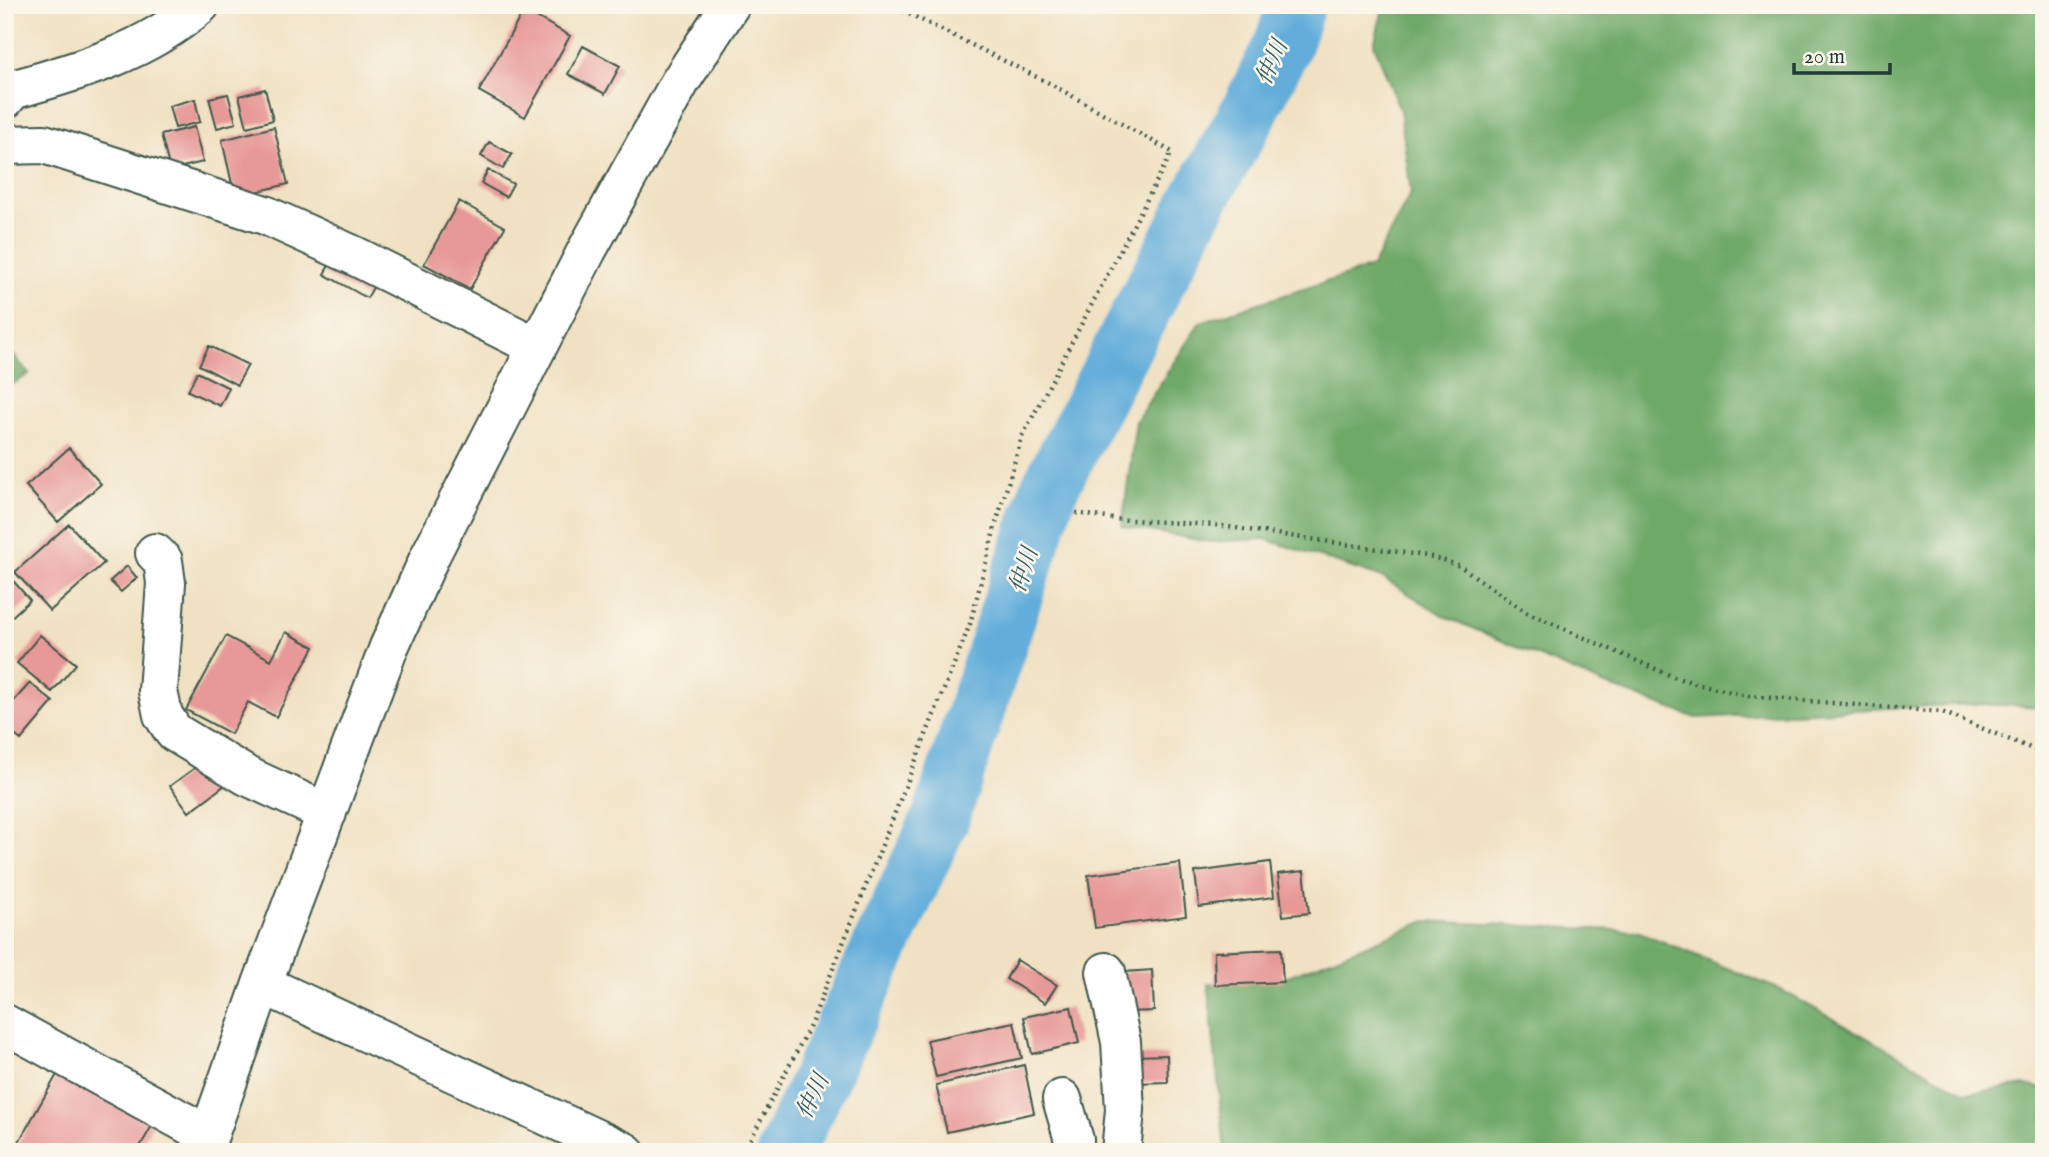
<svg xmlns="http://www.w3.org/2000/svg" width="2049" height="1157" viewBox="0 0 2049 1157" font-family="'IM FELL English','Noto Serif JP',serif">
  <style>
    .forest { fill: #6ea968; stroke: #46734e; stroke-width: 2 }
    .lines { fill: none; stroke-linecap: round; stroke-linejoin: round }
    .river { stroke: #62adda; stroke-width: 58 }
    .building { fill: #e79997 }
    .minor-casing { stroke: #3e5649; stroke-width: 42 }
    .path { stroke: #3e5649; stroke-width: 4.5; stroke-dasharray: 2 5; stroke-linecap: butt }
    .minor { stroke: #fff; stroke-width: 38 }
    .labels { text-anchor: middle; stroke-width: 5; stroke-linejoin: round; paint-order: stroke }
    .water-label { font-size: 23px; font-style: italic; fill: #335f66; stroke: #fbf7ec }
  </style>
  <rect width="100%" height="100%" fill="#fbf7ec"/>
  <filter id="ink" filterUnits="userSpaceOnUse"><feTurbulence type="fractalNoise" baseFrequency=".0143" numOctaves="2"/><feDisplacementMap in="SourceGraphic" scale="14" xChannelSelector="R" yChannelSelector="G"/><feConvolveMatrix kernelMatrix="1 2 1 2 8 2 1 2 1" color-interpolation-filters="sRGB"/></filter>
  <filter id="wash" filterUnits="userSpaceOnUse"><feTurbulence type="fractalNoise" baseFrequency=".00686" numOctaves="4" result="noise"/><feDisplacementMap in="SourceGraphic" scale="28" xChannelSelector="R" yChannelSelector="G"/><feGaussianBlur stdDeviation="1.57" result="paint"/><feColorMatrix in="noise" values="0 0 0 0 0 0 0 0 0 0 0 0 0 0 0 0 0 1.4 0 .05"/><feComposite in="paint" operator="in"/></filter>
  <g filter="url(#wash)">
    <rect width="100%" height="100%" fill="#f0e1c2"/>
    <!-- forest -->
    <path class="forest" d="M1384 5H2044V707L1973 704 1696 718 1608 686 1446 617 1383 578 1265 539 1209 542 1122 526 1136 421 1200 322 1372 267 1411 193 1400 110 1374 44Z
      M5 345 29 374 5 389Z
      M1426 921 1637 931 1783 991 1966 1093 2025 1085 2044 1089V1152H1225L1208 984 1281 979Z"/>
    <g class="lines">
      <!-- river -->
      <path class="river" d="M786 1152 941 817 1049 489 1199 200 1247 116 1283 44 1296 5"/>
    </g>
    <g id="blocks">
      <!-- building -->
      <path class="building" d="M524 10 570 36 525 117 479 91Z
        M583 46 620 66 605 94 568 74Z
        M265 89 273 120 247 127 239 96Z
        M228 94 236 123 217 128 209 98Z
        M195 99 200 122 175 128 169 106Z
        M194 127 203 162 170 170 161 135Z
        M274 127 288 184 235 197 222 140Z
        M489 142 512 154 503 169 481 156Z
        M488 170 513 184 506 197 481 183Z
        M459 201 505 227 470 289 424 264Z
        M335 255 378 279 367 298 324 274Z
        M209 346 248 365 237 385 199 365Z
        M197 372 229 388 220 406 188 391Z
        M69 448 101 484 58 522 26 486Z
        M69 524 104 563 50 611 15 572Z
        M127 566 137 578 121 592 110 581Z
        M8 575 30 600 5 623V578Z
        M286 632 314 647 276 717 248 702 231 734 186 710 226 636 271 660Z
        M40 635 76 664 52 692 17 663Z
        M30 683 53 702 21 740 5 727V711Z
        M206 760 225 785 189 812 170 786Z
        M1270 862 1274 897 1199 907 1195 872Z
        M1180 863 1186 916 1095 928 1088 875Z
        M1304 871 1309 913 1283 916 1278 874Z
        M1281 949 1283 982 1215 985 1214 952Z
        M1017 960 1057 985 1045 1003 1006 979Z
        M1152 970 1154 1011 1126 1012 1124 972Z
        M1071 1007 1079 1043 1032 1054 1024 1017Z
        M1014 1022 1022 1058 936 1077 927 1040Z
        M1167 1055 1168 1082 1136 1083 1134 1056Z
        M1024 1065 1034 1113 947 1132 936 1085Z
        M59 1071 153 1124 137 1152H13Z"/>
    </g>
  </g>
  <g filter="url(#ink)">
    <use href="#blocks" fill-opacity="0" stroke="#3e5649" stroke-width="2"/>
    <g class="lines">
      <!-- minor casing -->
      <g class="minor-casing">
        <path id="minor" d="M5 99 12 90C80 71 146 52 200 5
          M5 145 44 144 265 215 353 255 537 347
          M155 553 163 561 166 583 158 691 163 715 174 732 247 776 327 813
          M1106 972 1121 1042 1125 1110 1121 1152
          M262 984 625 1152
          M5 1024 208 1135
          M1062 1099 1074 1140V1152
          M203 1152 262 984 389 647 431 554 587 250 680 82 730 5"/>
      </g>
      <!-- path -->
      <path class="path" d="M1076 513 1113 519 1215 525 1433 557 1460 566 1526 612 1676 678 1747 696 1942 712 2035 750H2044
        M744 1152 811 1024 970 624 995 527 1022 437 1172 152 1049 83 891 5"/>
      <!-- minor -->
      <use href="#minor" class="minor"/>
    </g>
  </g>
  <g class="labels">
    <!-- water labels -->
    <g class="water-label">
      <text transform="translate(1271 62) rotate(-66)" y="8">仲川</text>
      <text transform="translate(1023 570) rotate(-72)" y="8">仲川</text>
      <text transform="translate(812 1096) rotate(-65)" y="8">仲川</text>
    </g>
  </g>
  <!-- margin -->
  <rect width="2049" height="1157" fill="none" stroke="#fbf7ec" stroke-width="28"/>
  <!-- scale -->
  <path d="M1794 63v10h96v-10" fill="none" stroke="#1f3d34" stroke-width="3.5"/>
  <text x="1804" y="63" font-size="21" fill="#1f3d34" stroke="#fbf7ec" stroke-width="5" paint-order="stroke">20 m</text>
</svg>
